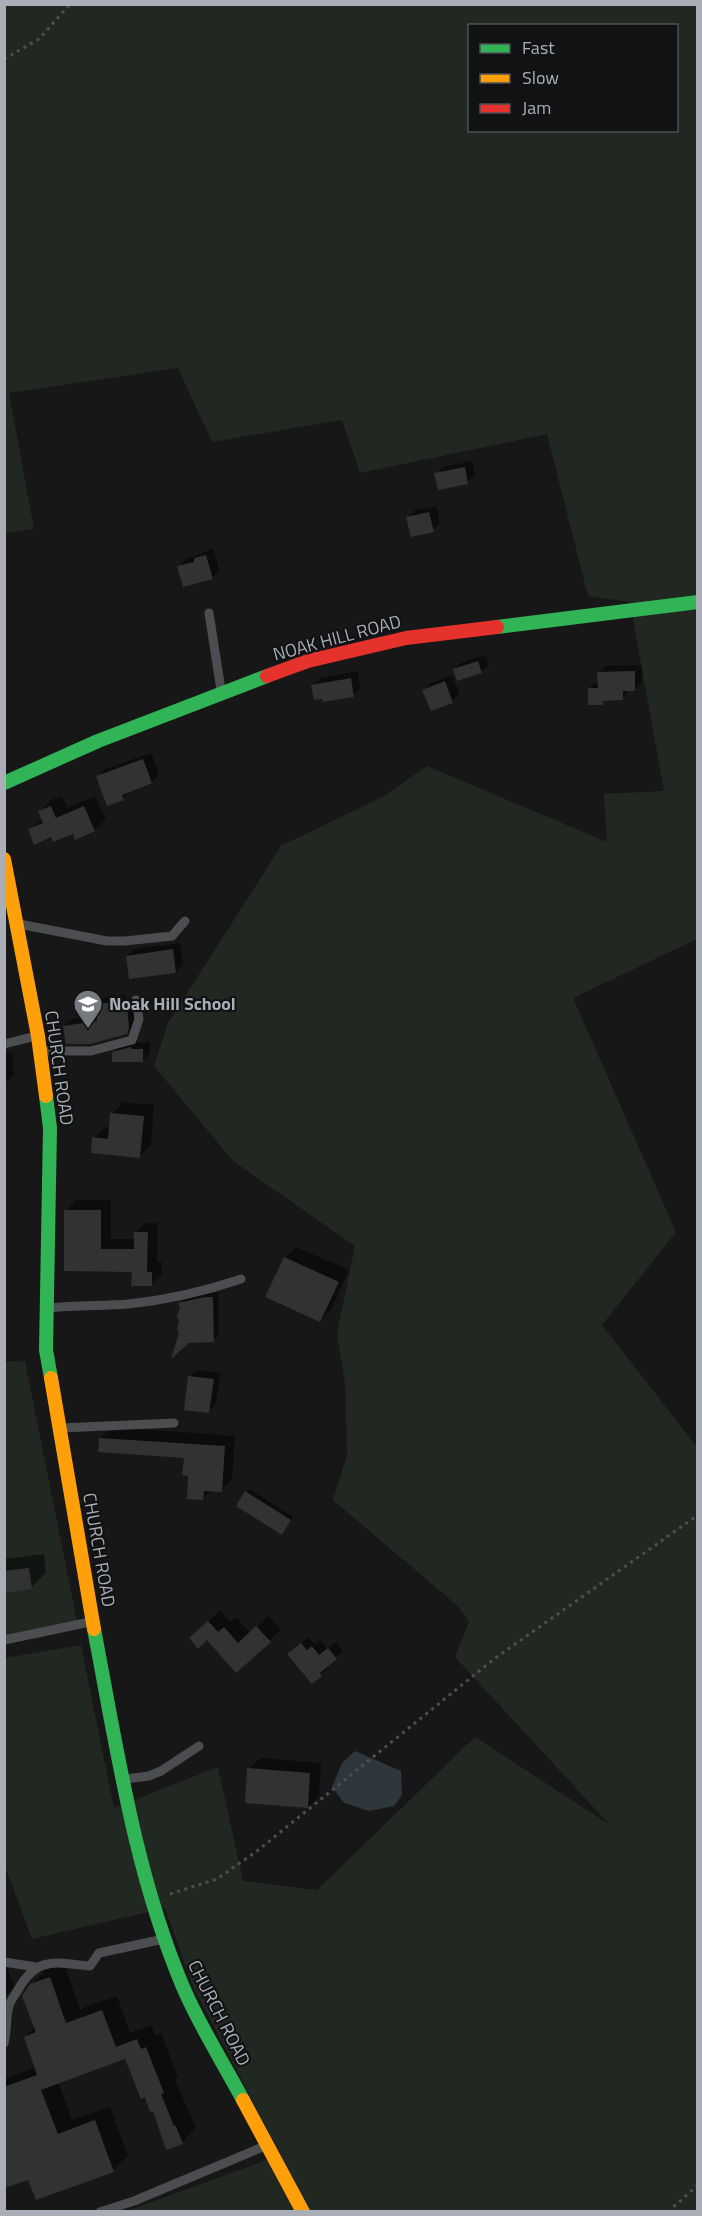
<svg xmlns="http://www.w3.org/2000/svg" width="702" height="2216" viewBox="0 0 702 2216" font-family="'Titillium Web',sans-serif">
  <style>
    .green { fill: #212821; fill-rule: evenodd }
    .water { fill: #2e373c }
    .shadow { fill: #0007 }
    .building { fill: #313232 }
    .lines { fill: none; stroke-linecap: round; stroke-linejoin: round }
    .path { stroke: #4d4f51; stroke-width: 3; stroke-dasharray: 3 4.5; stroke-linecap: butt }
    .lane { stroke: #4c4d50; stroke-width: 9 }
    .fast { stroke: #30b455; stroke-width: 14 }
    .slow { stroke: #ff9f0a; stroke-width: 14 }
    .jam { stroke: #e5322d; stroke-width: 14 }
    .labels { text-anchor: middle; stroke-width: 4.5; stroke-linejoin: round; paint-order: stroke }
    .street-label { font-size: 18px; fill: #a9aeb7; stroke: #111213 }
    .poi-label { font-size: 18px; font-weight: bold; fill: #a9aeb7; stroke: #111213; text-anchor: start }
  </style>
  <rect width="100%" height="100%" fill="#171717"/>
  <!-- green -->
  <path class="green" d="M5 5H697V939L573 998 676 1232 602 1325 697 1447V2211H127L281 2155 193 1987 165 1908 32 1939 5 1866V1658L81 1645 114 1808 218 1767 243 1881 317 1890 475 1737 610 1825 455 1657 469 1622 459 1607 333 1500 347 1455 345 1383 337 1334 355 1246 233 1161 154 1066 168 1023 281 846 384 796 427 766 607 842 604 794 664 791 630 602 588 596 547 434 360 473 342 420 212 442 178 368 9 393 34 529 5 533ZM470 26H676V130H470Z
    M25 1361 78 1626 4 1639V1362Z"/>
  <!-- water -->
  <path class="water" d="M355 1751 401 1771 402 1795 394 1806 369 1811 344 1803 332 1787 342 1763Z"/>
  <!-- shadow -->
  <path class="shadow" d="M472 461 475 475 467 482 436 474 443 467Z
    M436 506 440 523 433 530 408 518 415 510Z
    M213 549 219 570 212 578 179 566 186 559Z
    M486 655 489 665 481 672 454 669 462 662Z
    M641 665 642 682 635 689H630L622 699H606L602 703 589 688 599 681V673L606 666Z
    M358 671 360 688 353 695 313 686 320 678Z
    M452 675 459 694 452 701 424 690 431 683Z
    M151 753 159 774 152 782 130 790 123 799 98 776 105 769Z
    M62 796 67 808 95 796 106 819 95 830 52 835 29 830 43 818 40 812 51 800Z
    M180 943 183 964 176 972 127 956 135 949Z
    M126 995V999L133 998 136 1019 134 1025 126 1033 64 1026 72 1019 98 1015 97 1005 104 998Z
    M138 1041 139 1043 150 1042V1053L143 1060 114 1053 121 1045Z
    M12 1053 14 1075 4 1084V1054Z
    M123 1102 154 1105 151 1145 140 1156 94 1138 105 1127H111L112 1114Z
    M76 1200H111V1239H135V1233L146 1223H157V1262H162V1275L151 1285 133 1271 65 1270 66 1210Z
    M296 1247 349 1270 331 1309 320 1320 285 1258Z
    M218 1292 219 1334 213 1340 181 1333 180 1304 186 1298Z
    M197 1370 220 1373 216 1404 209 1411 189 1377Z
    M111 1427 235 1436 232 1479 221 1490H212L203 1499 190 1474 185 1457 100 1438Z
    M250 1489 293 1517 285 1530 246 1492Z
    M44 1554 46 1573 31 1588 4 1591V1559Z
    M220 1611 230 1622 236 1617 250 1633 268 1616 281 1630 236 1671 202 1627Z
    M308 1637 315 1644 320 1640 327 1649 336 1642 343 1651 326 1666 328 1668 321 1675 289 1654Z
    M260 1758 321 1763 319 1796 308 1807 249 1769Z
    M4 1958 14 1986 4 1998Z
    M64 1964 80 2009 117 1996 130 2033 151 2025 155 2035 161 2033 178 2077 175 2080 196 2128 182 2143 154 2109 126 2057 58 2082 72 2120 110 2107 128 2156 113 2170 29 2178 4 2187V2079L36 2067 25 2037 35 2027 31 1985 46 1970Z"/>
  <!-- building -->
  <path class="building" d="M465 467 468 484 438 490 434 473Z
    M429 512 434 532 411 537 406 517Z
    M206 555 213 579 183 587 177 566 194 562V558Z
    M478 661 482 673 457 681 453 669Z
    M635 671V691H623V700L603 701V705H588V688H598L597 672Z
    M351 678 354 697 323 702 322 699 314 700 311 685Z
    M445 681 453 703 431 711 422 690Z
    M143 759 152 783 122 795 124 800 107 806 96 776Z
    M51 806 56 818 84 806 95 831 75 840 73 834 53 842 51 837 34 845 28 829 43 823 38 811Z
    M173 949 176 973 129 979 126 956Z
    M119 1002V1005L127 1004 129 1027 127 1034 90 1044H66L63 1026 97 1021 95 1004Z
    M131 1047 132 1049H143V1062H112V1052Z
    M110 1113 144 1116 140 1158 91 1153 92 1137 108 1139Z
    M64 1210H101V1249H134V1232H148L147 1272H152V1286H131L132 1272 64 1271Z
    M284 1257 339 1282 320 1322 265 1297Z
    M205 1297H213L214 1342 189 1343 171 1359 179 1333 177 1329 179 1322 177 1315 180 1308 178 1303Z
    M188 1376 214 1379 209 1413 184 1410Z
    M99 1438 225 1446 222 1492 204 1491 203 1500 187 1499 188 1476 182 1475 184 1458 98 1452Z
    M245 1491 291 1520 282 1535 236 1506Z
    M29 1568 32 1589 4 1593V1571Z
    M208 1621 218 1632 224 1627 238 1643 256 1626 271 1642 236 1673 207 1640 198 1649 189 1638Z
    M301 1643 307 1650 312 1646 319 1655 328 1648 337 1659 320 1673 322 1676 312 1684 287 1654Z
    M247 1768 310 1773 308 1808 245 1803Z
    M50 1977 66 2023 102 2010 116 2047 137 2039 141 2049 146 2047 164 2093 161 2094 174 2126H176L183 2144 166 2150 153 2111 150 2112 145 2097 141 2099 125 2059 41 2090 58 2134 95 2120 114 2172 36 2200 28 2180 4 2188V2087L37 2075 24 2037 36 2032 22 1996 30 1984Z"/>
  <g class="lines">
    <!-- path -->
    <path class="path" d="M4 59 39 39 70 4
      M170 1894 217 1879 257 1851 494 1659 698 1515
      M668 2212 698 2185"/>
    <!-- lane -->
    <path class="lane" d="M209 613 221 690
      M19 924 107 941H125L172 936 185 921
      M4 1044 36 1036
      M43 1051H91L132 1040 139 1019 136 1000
      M49 1308C75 1305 102 1306 128 1304 167 1300 203 1292 241 1279
      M61 1428 174 1423
      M4 1640 90 1622
      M125 1779 149 1776 161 1771 199 1746
      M4 1962 36 1967
      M4 2043C7 2032 6 2015 9 2006 10 2001 15 1995 18 1990 37 1955 56 1963 90 1966L99 1953 164 1939
      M100 2212 134 2201 265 2146"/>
    <!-- fast -->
    <path class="fast" d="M497 627 698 602
      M4 783 98 741 267 676
      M46 1096 50 1128 46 1350 51 1378
      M94 1629C117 1749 135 1874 183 1987 199 2025 224 2064 243 2100"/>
    <!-- slow -->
    <path class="slow" d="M4 859 38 1036 46 1096
      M51 1378 94 1629
      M243 2100 303 2212"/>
    <!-- jam -->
    <path class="jam" d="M267 676 308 661 406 638 497 627"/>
  </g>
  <!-- icons -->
  <defs>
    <g id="school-pin" transform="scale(1.5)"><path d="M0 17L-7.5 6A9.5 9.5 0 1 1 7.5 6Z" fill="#76797f" stroke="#111213"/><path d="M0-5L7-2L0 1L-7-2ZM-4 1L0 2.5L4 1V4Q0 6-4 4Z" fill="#fff"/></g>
  </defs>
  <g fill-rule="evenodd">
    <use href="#school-pin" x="88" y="1004"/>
  </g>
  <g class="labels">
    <!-- street labels -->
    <g class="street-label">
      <text transform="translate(337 638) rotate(-15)" y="6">NOAK HILL ROAD</text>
      <text transform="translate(59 1068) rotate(82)" y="6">CHURCH ROAD</text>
      <text transform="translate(99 1550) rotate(80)" y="6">CHURCH ROAD</text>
      <text transform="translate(219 2013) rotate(63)" y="6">CHURCH ROAD</text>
    </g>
    <!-- poi labels -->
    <g class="poi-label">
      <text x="109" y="1010">Noak Hill School</text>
    </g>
  </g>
  <!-- border -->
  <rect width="702" height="2216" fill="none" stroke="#a9aeb7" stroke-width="12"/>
  <!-- legend -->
  <rect x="468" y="24" width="210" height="108" fill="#111213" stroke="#4e5055" stroke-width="1.5"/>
  <rect x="480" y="44" width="30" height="9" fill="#30b455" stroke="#4e5055" stroke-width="1.5"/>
  <text x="522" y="54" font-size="18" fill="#a9aeb7">Fast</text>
  <rect x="480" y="74" width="30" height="9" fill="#ff9f0a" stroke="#4e5055" stroke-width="1.5"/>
  <text x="522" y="84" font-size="18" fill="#a9aeb7">Slow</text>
  <rect x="480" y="104" width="30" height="9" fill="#e5322d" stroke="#4e5055" stroke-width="1.5"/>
  <text x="522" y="114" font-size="18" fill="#a9aeb7">Jam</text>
</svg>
